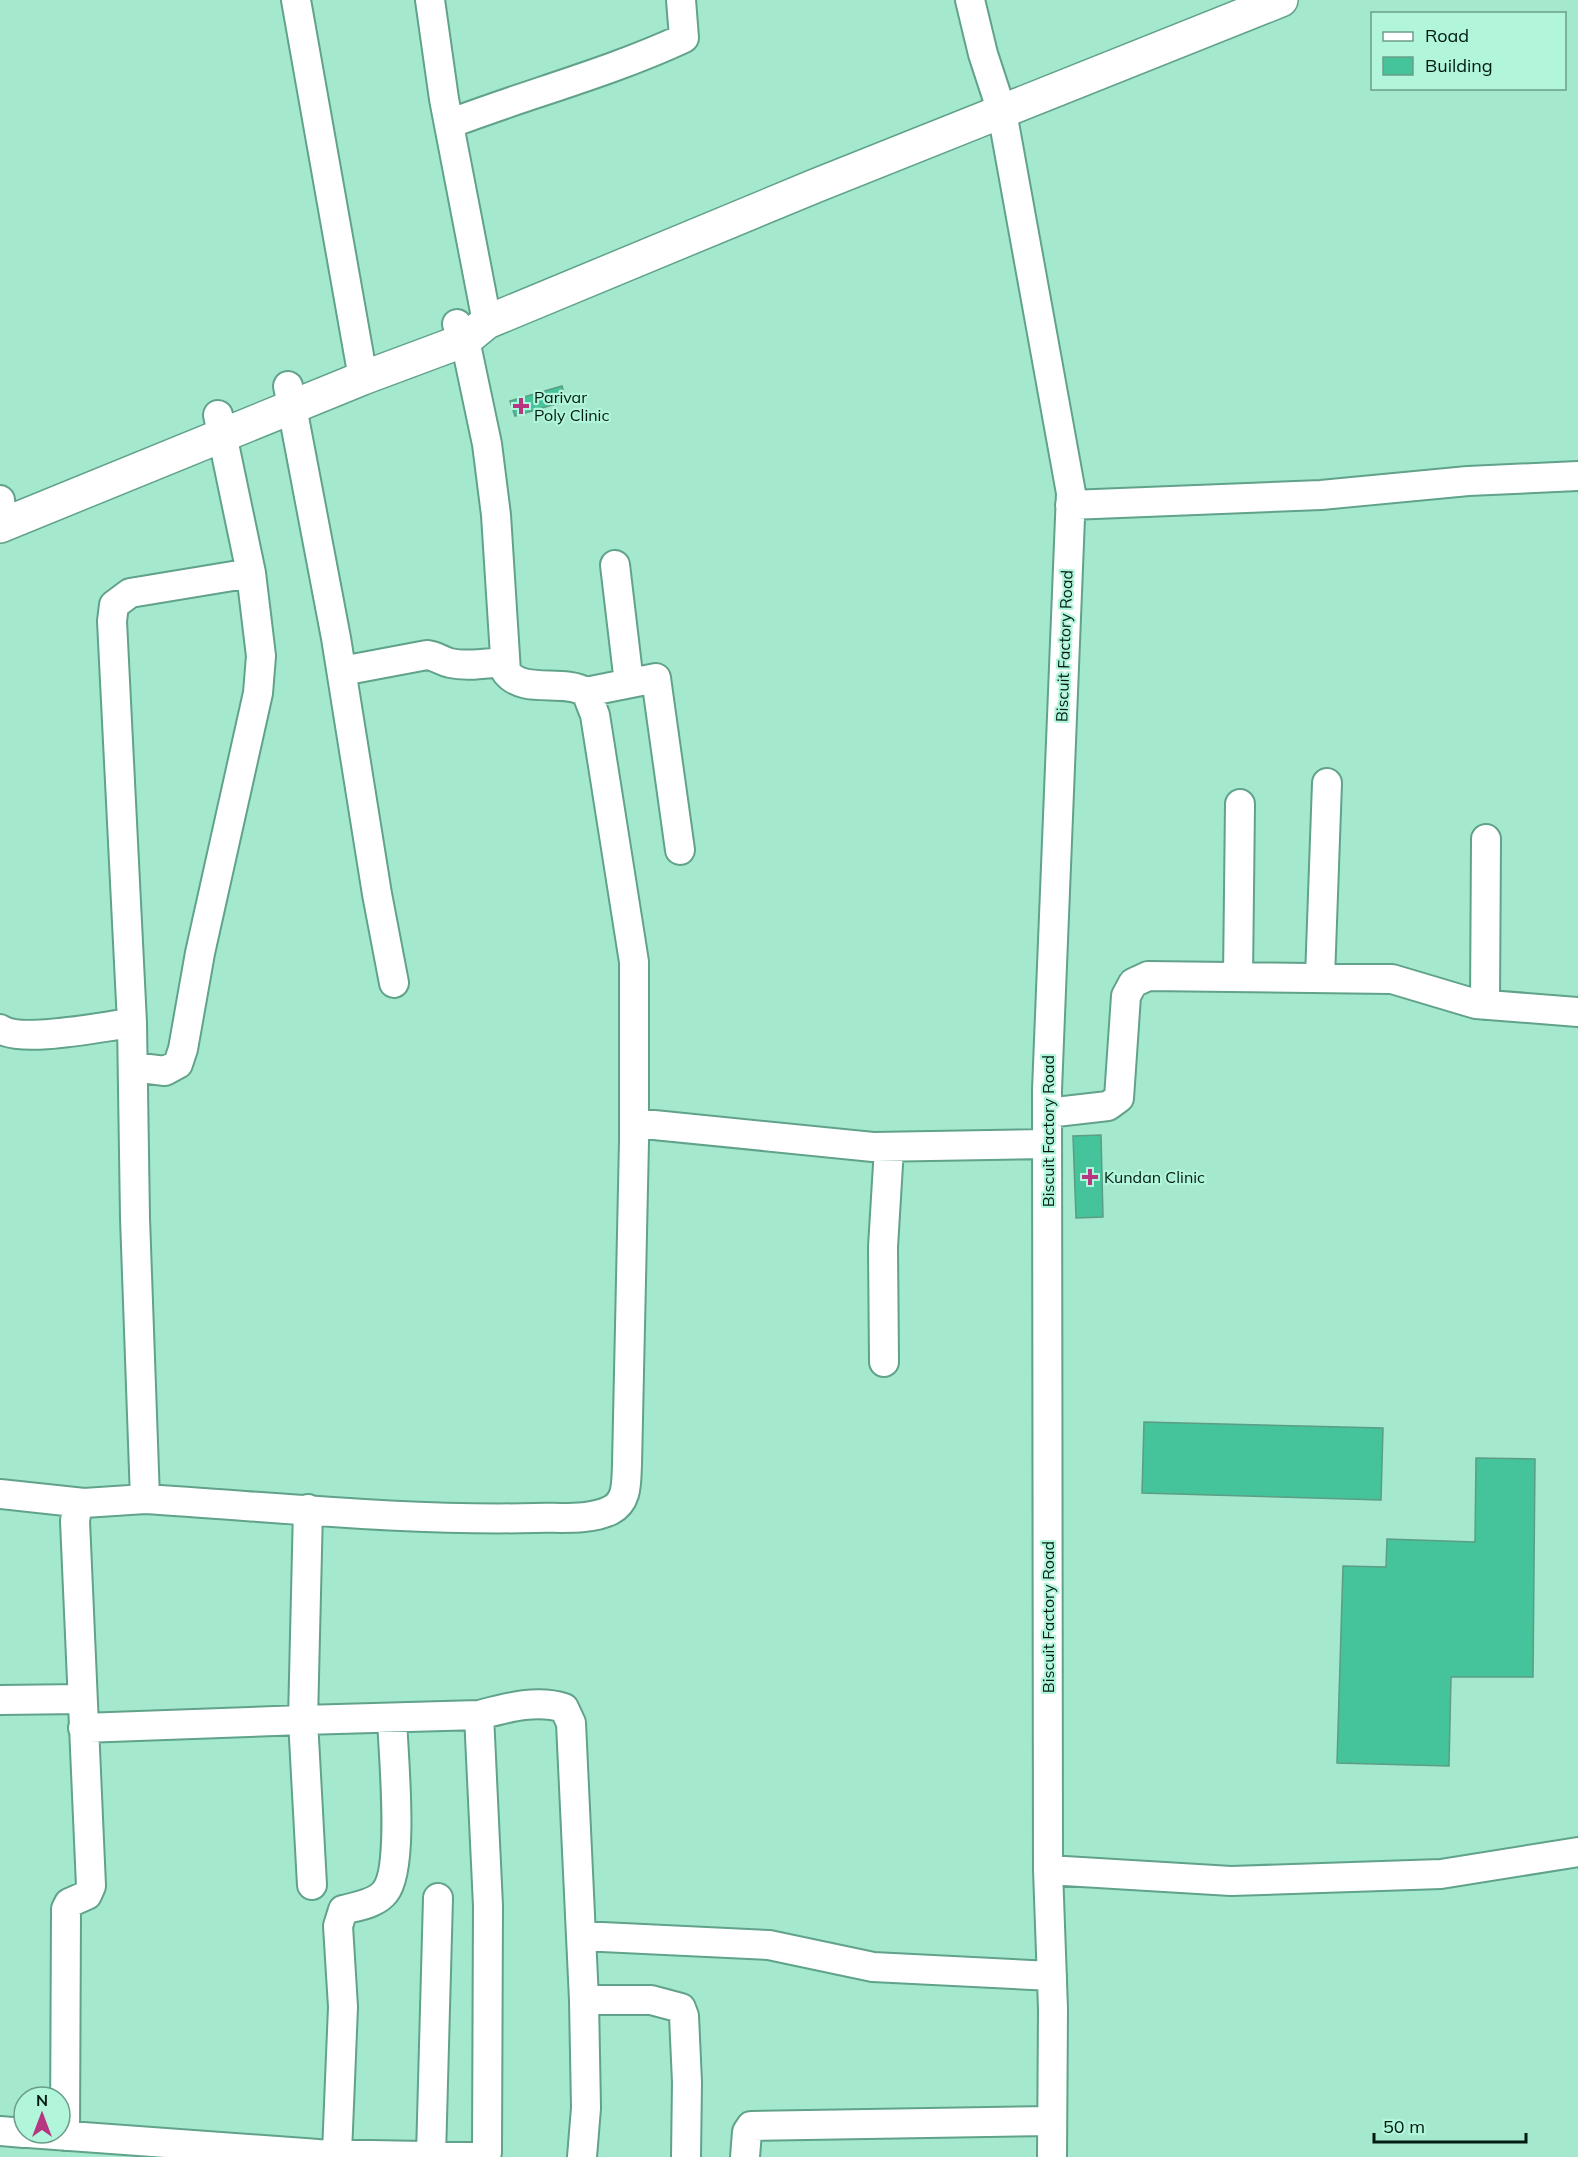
<svg xmlns="http://www.w3.org/2000/svg" width="1578" height="2157" viewBox="0 0 1578 2157" font-family="Mulish,sans-serif">
  <style>
    .building { fill: #45c39b; stroke: #5c9d85; stroke-width: 1.5 }
    .lines { fill: none; stroke-linecap: round; stroke-linejoin: round }
    .minor-casing { stroke: #60a28a; stroke-width: 32 }
    .major-casing { stroke: #60a28a; stroke-width: 36 }
    .minor { stroke: #fff; stroke-width: 28 }
    .major { stroke: #fff; stroke-width: 33 }
    .poi-dot { fill: #b63682; stroke: #b1f5da; stroke-width: 2 }
    .labels { text-anchor: middle; stroke-width: 4.5; stroke-linejoin: round; paint-order: stroke }
    .poi-label { font-size: 16px; fill: #011b12; stroke: #b1f5da; text-anchor: start }
    .street-label { font-size: 16px; fill: #011b12; stroke: #b1f5da }
  </style>
  <rect width="100%" height="100%" fill="#a4e8cd"/>
  <!-- building -->
  <path class="building" d="M562 386 566 401 515 416 510 401Z
    M1101 1135 1103 1217 1076 1218 1073 1136Z
    M1144 1422 1383 1428 1381 1500 1142 1493Z
    M1476 1458 1535 1459 1533 1677H1451L1449 1766 1337 1763 1343 1566 1386 1567 1387 1539 1475 1542Z"/>
  <g class="lines">
    <!-- minor casing -->
    <g class="minor-casing">
      <path id="minor" d="M296 0 363 378
        M430 0 444 99 487 322
        M970 0 983 54 1002 112 1071 493 1047 1090 1048 1870 1053 2009 1052 2157
        M449 124C527 94 609 73 684 38L681 0
        M288 386 336 638 377 894 394 983
        M218 415 251 573 130 593 114 605 112 621 132 1023 135 1218 145 1499C274 1507 405 1521 535 1518 558 1517 590 1521 611 1510 628 1501 626 1482 627 1465L634 1141V962L595 715 586 692C562 678 524 695 506 672L496 515 487 444 465 340 457 324
        M0 500 3 525
        M1070 505 1321 495 1468 481 1578 476
        M615 565 629 683
        M342 671 427 655C436 656 442 661 450 663 468 667 487 663 505 662
        M586 692 656 678 680 850
        M1238 977 1240 804
        M1320 978 1327 783
        M1485 1005 1486 839
        M0 1029C22 1044 104 1026 132 1023
        M133 1067 165 1071 178 1064 183 1049 200 953 258 693 261 656 251 573
        M1047 1113 1108 1106 1119 1098 1126 996 1133 983 1148 976 1392 979 1476 1004 1578 1012
        M634 1123 873 1147 1047 1144
        M884 1362 883 1247 889 1148
        M0 1494 84 1503
        M0 1700 82 1699
        M479 1715C506 1708 537 1699 564 1708L571 1723 584 2000 586 2108 582 2157
        M83 1728 303 1720 312 1885
        M1048 1870 1231 1881 1441 1874 1578 1852
        M581 1936 769 1945 873 1967 1052 1976
        M584 2000H651L681 2008 684 2016 687 2082 686 2157
        M0 2131 24 2133
        M28 2133 318 2154 477 2157 487 2152 488 1906 479 1715 303 1720 308 1509
        M65 2136 66 1909 69 1903 87 1895 91 1886 75 1521 77 1508 84 1503 145 1499
        M337 2153 343 2007 338 1926 343 1910C357 1906 376 1904 385 1892 405 1868 393 1753 392 1718
        M431 2156 438 1898
        M745 2157 747 2132 751 2126 1052 2121"/>
    </g>
    <!-- major casing -->
    <g class="major-casing">
      <path id="major" d="M0 526 363 378 465 340 487 322 815 186 1281 0"/>
    </g>
    <!-- minor -->
    <use href="#minor" class="minor"/>
    <!-- major -->
    <use href="#major" class="major"/>
  </g>
  <!-- markers -->
  <g class="poi-dot">
    <path d="M518 397h6v6h6v6h-6v6h-6v-6h-6v-6h6z"/>
    <path d="M1087 1168h6v6h6v6h-6v6h-6v-6h-6v-6h6z"/>
  </g>
  <g class="labels">
    <!-- poi labels -->
    <g class="poi-label">
      <text x="534" y="403">Parivar<tspan x="534" dy="18">Poly Clinic</tspan></text>
      <text x="1104" y="1183">Kundan Clinic</text>
    </g>
    <!-- street labels -->
    <g class="street-label">
      <text transform="translate(1064 646) rotate(-88)" y="6">Biscuit Factory Road</text>
      <text transform="translate(1048 1131) rotate(-90)" y="6">Biscuit Factory Road</text>
      <text transform="translate(1048 1617) rotate(-90)" y="6">Biscuit Factory Road</text>
    </g>
  </g>
  <!-- legend -->
  <rect x="1371" y="12" width="195" height="78" fill="#b1f5da" stroke="#6b9e8a" stroke-width="1.5"/>
  <rect x="1383" y="32" width="30" height="9" fill="#ffffff" stroke="#6b9e8a" stroke-width="1.5"/>
  <text x="1425" y="42" font-size="18" fill="#011b12">Road</text>
  <rect x="1383" y="57" width="30" height="18" fill="#45c39b" stroke="#6b9e8a" stroke-width="1.5"/>
  <text x="1425" y="72" font-size="18" fill="#011b12">Building</text>
  <!-- north arrow -->
  <g transform="translate(42 2115)"><circle r="28" fill="#b1f5da" stroke="#6b9e8a" stroke-width="1.5"/>
  <path d="M0-4.5L10 22L0 15L-10 22Z" fill="#b63682"/>
  <text y="-9" font-size="16" font-weight="bold" text-anchor="middle" fill="#011b12">N</text>
  </g>
  <!-- scale -->
  <path d="M1374 2133v9h152v-9" fill="none" stroke="#011b12" stroke-width="3"/>
  <text x="1383" y="2133" font-size="18" fill="#011b12" stroke="#b1f5da" stroke-width="4.5" paint-order="stroke">50 m</text>
</svg>
